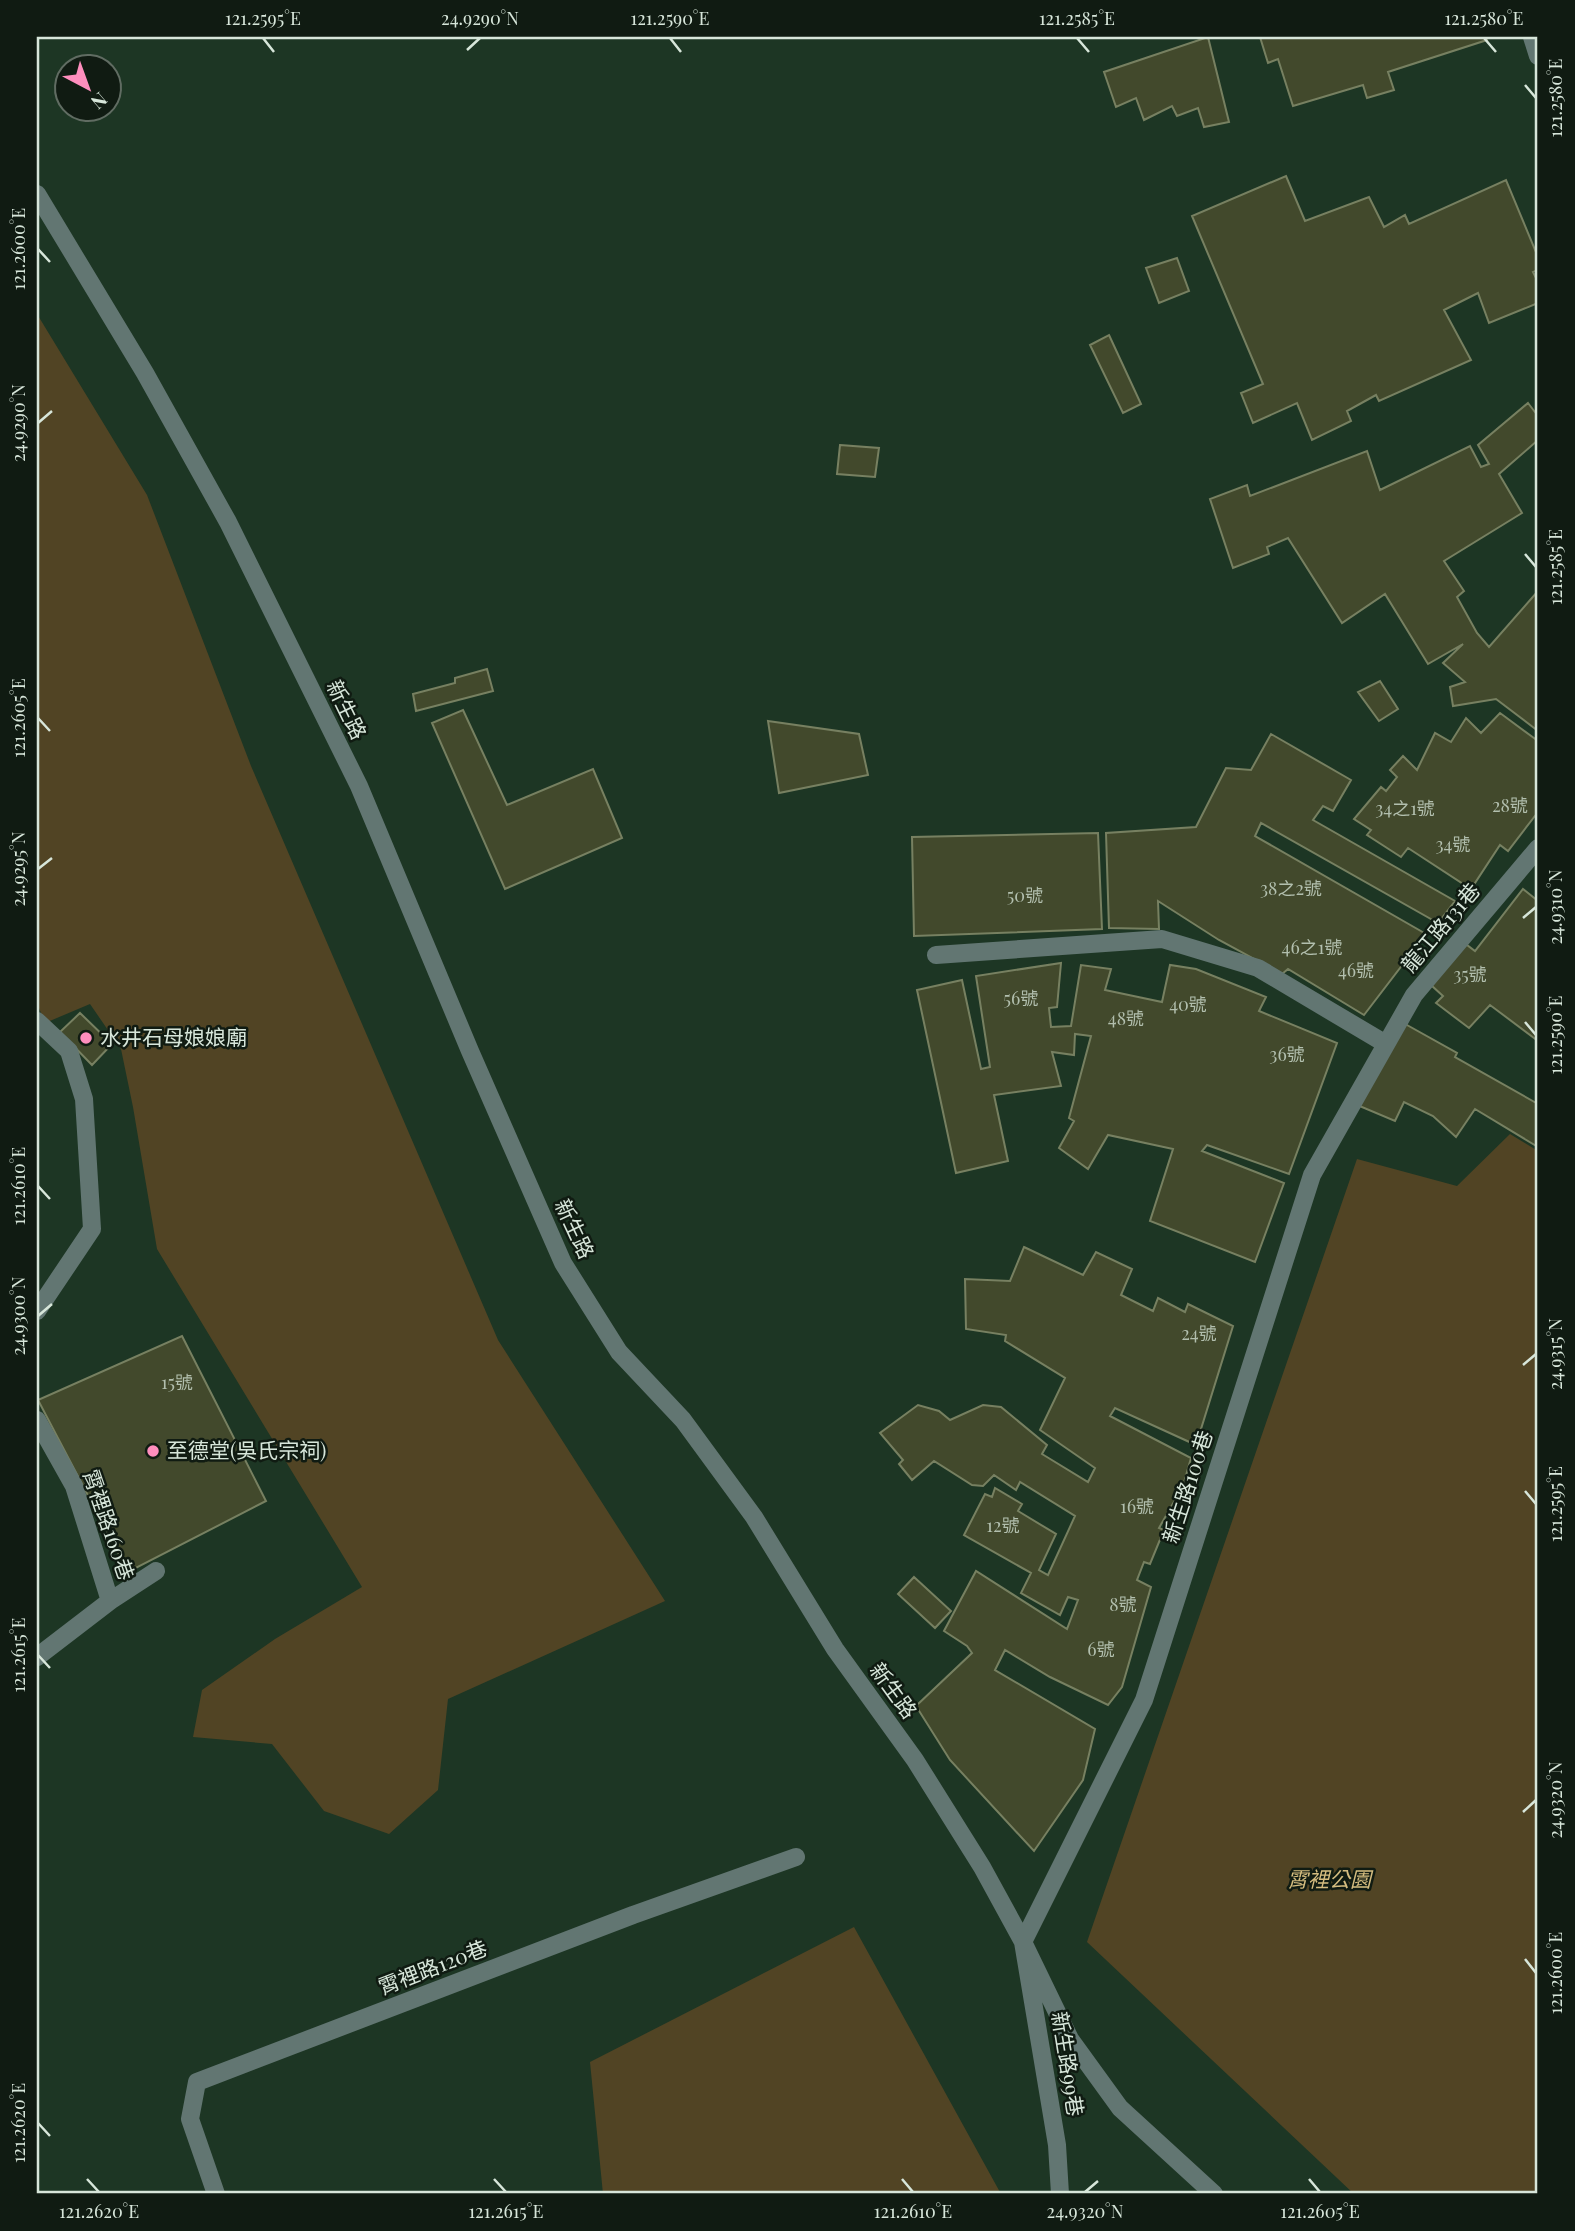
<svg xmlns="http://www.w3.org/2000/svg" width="1575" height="2231" viewBox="0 0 1575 2231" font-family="'Playfair Display','Noto Sans TC',serif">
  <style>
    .green { fill: #514424 }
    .building { fill: #42492c; stroke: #778061; stroke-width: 2 }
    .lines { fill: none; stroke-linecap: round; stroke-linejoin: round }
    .minor { stroke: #627672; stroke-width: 18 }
    .ticks { fill: none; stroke: #d7e6da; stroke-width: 2.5 }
    .poi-dot { fill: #fe8ebd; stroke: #101b12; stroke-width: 2.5 }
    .labels { text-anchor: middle; stroke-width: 5; stroke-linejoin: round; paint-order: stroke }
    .number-label { font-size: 18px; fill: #b2bfae }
    .street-label { font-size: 21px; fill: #d7e6da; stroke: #101b12 }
    .poi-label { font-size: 21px; fill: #d7e6da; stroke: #101b12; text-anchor: start }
    .park-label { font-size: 21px; font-style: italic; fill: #d4bc7f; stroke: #101b12 }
    .neatline { fill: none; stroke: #d7e6da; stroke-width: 2.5 }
    .ticks-label { font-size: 18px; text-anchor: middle; fill: #d7e6da }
  </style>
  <rect width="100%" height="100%" fill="#1d3624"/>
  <!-- green -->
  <path class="green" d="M37 314 147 495 251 766 498 1340 665 1601 448 1699 438 1790 389 1834 324 1811 272 1744 193 1737 202 1690 275 1639 362 1587 157 1249 133 1107 121 1049 90 1004 45 1023 37 1003Z
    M1510 1134 1538 1151V2194H1354L1087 1942 1357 1159 1457 1186Z
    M854 1927 1001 2194H603L590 2062Z"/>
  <!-- building -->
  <path class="building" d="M1208 37 1229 122 1204 127 1198 108 1177 116 1172 106 1144 120 1136 98 1116 107 1104 72Z
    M1260 37H1486L1487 40 1388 72 1394 90 1367 98 1363 85 1293 106 1278 59 1268 63Z
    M1286 176 1305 221 1369 197 1384 227 1405 215 1409 224 1506 180 1538 257V270L1533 272 1538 282V303L1489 323 1478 293 1444 310 1471 360 1379 401 1376 395 1347 411 1351 421 1312 440 1297 403 1253 423 1241 393 1263 384 1192 216Z
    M1177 258 1189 291 1159 303 1146 268Z
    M1109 335 1141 404 1123 413 1090 345Z
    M1528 403 1538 416V440L1499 474 1522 513 1444 561 1464 591 1457 597 1477 633 1489 647 1538 591V731L1496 699 1453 706 1450 687 1465 682 1443 663 1463 644 1428 664 1385 594 1342 623 1288 538 1267 547 1269 554 1233 568 1210 499 1247 485 1250 496 1367 451 1380 490 1470 446 1481 467 1489 464 1478 445Z
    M840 445 879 448 875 477 837 474Z
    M487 669 493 691 416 711 413 694 455 683V678Z
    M1380 681 1398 709 1379 721 1358 692Z
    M463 710 507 805 593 769 622 838 505 889 432 723Z
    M1500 713 1538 741V812L1508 851 1500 845 1471 889 1408 848 1401 857 1367 835 1371 830 1354 819 1381 787 1386 791 1397 777 1390 770 1403 756 1417 770 1435 733 1451 742 1466 718 1481 733Z
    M768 721 859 734 868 775 779 793Z
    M1271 734 1351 780 1333 811 1323 806 1313 820 1455 901 1438 923 1261 823 1255 836 1426 934 1364 1015 1288 969 1282 974 1219 940 1158 901 1159 929 1109 928 1106 833 1196 827 1226 768 1251 770Z
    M1098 833 1102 929 914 936 912 837Z
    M1523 889 1538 901V1041L1490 1005 1469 1028 1436 1003 1443 996 1431 985 1463 942 1475 951Z
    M1061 963 1057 1007 1049 1008 1051 1027 1071 1026 1081 965 1111 969 1105 990 1162 1002 1170 965 1196 969 1266 997 1259 1011 1337 1043 1289 1174 1207 1145 1202 1151 1284 1183 1255 1262 1150 1221 1173 1149 1108 1135 1088 1169 1059 1148 1074 1121 1069 1118 1091 1036 1075 1034 1074 1055 1052 1052 1061 1086 994 1095 1008 1161 956 1173 917 990 962 980 981 1069 990 1067 976 976Z
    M80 1013 112 1044 92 1065 60 1032Z
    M1398 1020 1457 1053 1455 1057 1538 1104V1147L1475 1109 1456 1137 1433 1116 1404 1102 1395 1121 1350 1102Z
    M1024 1247 1083 1275 1096 1252 1132 1269 1121 1295 1153 1311 1158 1298 1185 1312 1188 1304 1233 1326 1196 1445 1115 1408 1110 1416 1191 1458 1183 1486 1159 1528 1164 1530 1150 1564 1144 1562 1137 1580 1151 1587 1122 1687 1108 1705 1050 1677 1005 1650 995 1670 1095 1729 1083 1780 1034 1851 950 1760 916 1706 972 1653 967 1646 944 1631 976 1571 1067 1629 1078 1600 1068 1597 1060 1615 1021 1593 1031 1573 964 1535 985 1494 992 1497 995 1488 1022 1504 1018 1511 1056 1534 1039 1570 1048 1575 1075 1516 1020 1482 1016 1490 994 1475 983 1486 972 1485 934 1461 912 1480 899 1464 903 1460 880 1433 918 1405 939 1411 950 1420 983 1405 1001 1407 1047 1445 1042 1454 1088 1482 1095 1468 1040 1430 1065 1378 1005 1341 1006 1335 966 1329 965 1279 1010 1281Z
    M182 1336 266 1501 128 1572 38 1400Z
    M914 1577 951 1611 935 1628 898 1594Z"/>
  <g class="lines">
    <!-- minor -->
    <path class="minor" d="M1532 37 1538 56
      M37 194 145 373 228 522 359 786 470 1051 563 1263 619 1352 683 1420 754 1517 835 1649 915 1760 982 1867 1023 1942 1070 2039 1120 2108 1214 2194
      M936 955 1162 939 1258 968 1386 1044
      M37 1021 69 1051 84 1099 92 1229 37 1311
      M37 1420 74 1486 110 1601 37 1657
      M110 1601 156 1571
      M216 2194 190 2119 197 2082 633 1915 796 1857
      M1060 2194 1057 2145 1023 1942 1144 1700 1312 1175 1414 995 1538 848"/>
  </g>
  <!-- ticks -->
  <path class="ticks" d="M263 38 274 52M670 38 681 52M1077 38 1089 52M1484 38 1496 52M467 50 480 38M1525 85 1536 98M38 249 50 262M38 423 52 411M1525 554 1536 567M38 718 50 731M38 869 52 858M1523 918 1536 907M1525 1022 1536 1035M38 1186 50 1199M38 1316 52 1304M1523 1365 1536 1354M1525 1491 1536 1504M38 1655 50 1668M1523 1812 1536 1800M1525 1959 1536 1973M38 2123 50 2136M87 2179 99 2192M494 2179 506 2192M902 2179 913 2192M1309 2179 1320 2192M1085 2192 1098 2181"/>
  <!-- markers -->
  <g class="poi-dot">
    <circle cx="86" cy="1038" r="7"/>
    <circle cx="153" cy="1451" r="7"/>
  </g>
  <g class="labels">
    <!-- number labels -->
    <g class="number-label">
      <text x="1510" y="812">28號</text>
      <text x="1405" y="815">34之1號</text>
      <text x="1453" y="851">34號</text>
      <text x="1291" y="895">38之2號</text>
      <text x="1025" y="902">50號</text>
      <text x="1312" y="954">46之1號</text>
      <text x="1356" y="977">46號</text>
      <text x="1470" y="981">35號</text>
      <text x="1021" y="1005">56號</text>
      <text x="1188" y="1011">40號</text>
      <text x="1126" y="1025">48號</text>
      <text x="1287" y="1061">36號</text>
      <text x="1199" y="1340">24號</text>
      <text x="177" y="1389">15號</text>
      <text x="1137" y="1513">16號</text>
      <text x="1003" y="1532">12號</text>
      <text x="1123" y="1611">8號</text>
      <text x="1101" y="1656">6號</text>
    </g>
    <!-- street labels -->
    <g class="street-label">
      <text transform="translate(346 710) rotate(64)" y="7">新生路</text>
      <text transform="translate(1441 928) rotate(-50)" y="7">龍江路131巷</text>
      <text transform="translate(574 1229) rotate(65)" y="7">新生路</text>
      <text transform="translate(1188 1487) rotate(-72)" y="7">新生路100巷</text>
      <text transform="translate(108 1525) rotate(71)" y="7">霄裡路160巷</text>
      <text transform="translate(893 1691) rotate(54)" y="7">新生路</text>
      <text transform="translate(433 1968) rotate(-21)" y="7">霄裡路120巷</text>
      <text transform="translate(1067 2064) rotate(81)" y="7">新生路99巷</text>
    </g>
    <!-- poi labels -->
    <g class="poi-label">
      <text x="100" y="1045">水井石母娘娘廟</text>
      <text x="167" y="1458">至德堂(吳氏宗祠)</text>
    </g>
    <!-- park labels -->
    <g class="park-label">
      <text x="1329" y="1887">霄裡公園</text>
    </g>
  </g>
  <!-- border -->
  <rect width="1575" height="2231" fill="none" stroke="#101b12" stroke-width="77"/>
  <!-- north arrow -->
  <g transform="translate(88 88) rotate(139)"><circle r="33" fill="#101b12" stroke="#606c62" stroke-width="2"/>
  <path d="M0-5L12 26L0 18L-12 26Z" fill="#fe8ebd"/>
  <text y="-10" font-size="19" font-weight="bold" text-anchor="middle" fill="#d7e6da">N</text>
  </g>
  <rect x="38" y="38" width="1498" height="2154" class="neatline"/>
  <g class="ticks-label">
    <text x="263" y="25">121.2595°E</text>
    <text x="480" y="25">24.9290°N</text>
    <text x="670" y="25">121.2590°E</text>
    <text x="1077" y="25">121.2585°E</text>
    <text x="1484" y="25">121.2580°E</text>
    <text transform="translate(1556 98) rotate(-90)" y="6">121.2580°E</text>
    <text transform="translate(19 249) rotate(-90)" y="6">121.2600°E</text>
    <text transform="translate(19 423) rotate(-90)" y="6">24.9290°N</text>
    <text transform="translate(1556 567) rotate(-90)" y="6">121.2585°E</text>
    <text transform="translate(19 718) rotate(-90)" y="6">121.2605°E</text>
    <text transform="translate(19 869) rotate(-90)" y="6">24.9295°N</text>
    <text transform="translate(1556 907) rotate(-90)" y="6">24.9310°N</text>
    <text transform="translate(1556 1035) rotate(-90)" y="6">121.2590°E</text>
    <text transform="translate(19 1186) rotate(-90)" y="6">121.2610°E</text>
    <text transform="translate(19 1316) rotate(-90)" y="6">24.9300°N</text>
    <text transform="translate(1556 1354) rotate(-90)" y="6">24.9315°N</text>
    <text transform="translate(1556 1504) rotate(-90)" y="6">121.2595°E</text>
    <text transform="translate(19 1655) rotate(-90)" y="6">121.2615°E</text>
    <text transform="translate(1556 1800) rotate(-90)" y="6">24.9320°N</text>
    <text transform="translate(1556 1973) rotate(-90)" y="6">121.2600°E</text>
    <text transform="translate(19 2123) rotate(-90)" y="6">121.2620°E</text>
    <text x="99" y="2218">121.2620°E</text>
    <text x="506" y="2218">121.2615°E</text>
    <text x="913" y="2218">121.2610°E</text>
    <text x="1085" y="2218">24.9320°N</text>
    <text x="1320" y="2218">121.2605°E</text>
  </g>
</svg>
